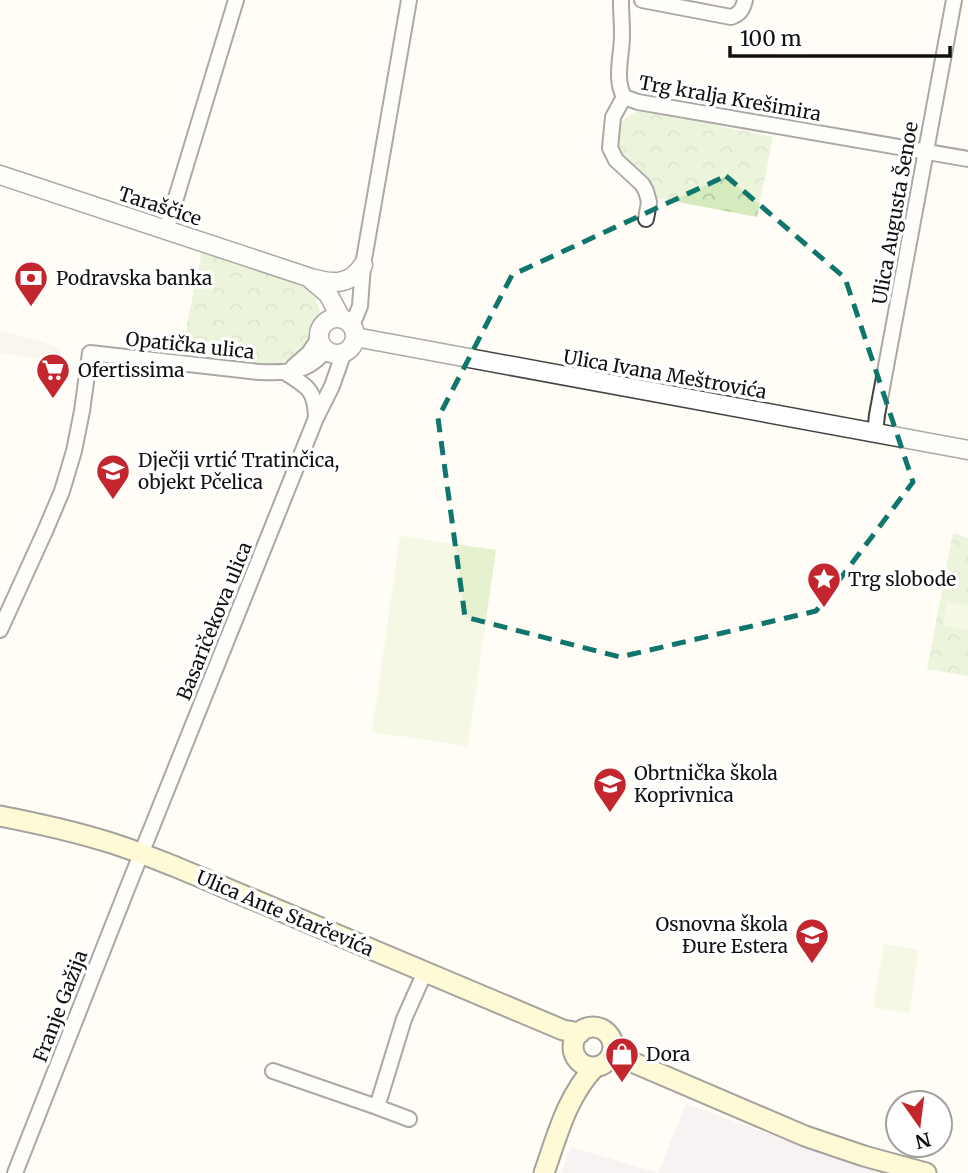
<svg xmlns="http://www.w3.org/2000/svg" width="968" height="1173" viewBox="0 0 968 1173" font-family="Merriweather,serif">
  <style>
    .industrial { fill: #eee6ef }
    .park { fill: url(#park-crowns) }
    .pitch { fill: #e6f2cf }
    .plaza { fill: #f1ede2 }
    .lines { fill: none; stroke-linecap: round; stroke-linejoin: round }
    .minor-casing { stroke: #444; stroke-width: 18 }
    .tertiary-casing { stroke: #444; stroke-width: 21 }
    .secondary-casing { stroke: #333; stroke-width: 23 }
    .minor { stroke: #fff; stroke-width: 14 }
    .tertiary { stroke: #fff; stroke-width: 18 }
    .secondary { stroke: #fff6b0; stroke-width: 19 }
    .marked { fill: none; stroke: #0f766e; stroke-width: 5; stroke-dasharray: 14 9; stroke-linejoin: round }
    .labels { text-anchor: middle; stroke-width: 7; stroke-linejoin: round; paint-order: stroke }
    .street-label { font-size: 19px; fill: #111; stroke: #fff }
    .poi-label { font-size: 19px; fill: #111; stroke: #fff; text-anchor: start }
  </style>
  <defs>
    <pattern id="park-crowns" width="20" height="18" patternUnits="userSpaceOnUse" patternTransform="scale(1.75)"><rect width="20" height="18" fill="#d5ebbd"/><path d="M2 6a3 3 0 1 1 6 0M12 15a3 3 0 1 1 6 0" fill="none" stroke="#b6c8a1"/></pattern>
  </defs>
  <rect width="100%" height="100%" fill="#fffdf5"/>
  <!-- industrial -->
  <path class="industrial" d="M686 1104 814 1150 888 1173H561L571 1147 658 1173Z"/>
  <!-- park -->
  <path class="park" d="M641 110 773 137 757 217 657 198C652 175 635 173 622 157 607 136 620 117 641 110Z
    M202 251 300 283 315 298 321 314C312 322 311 329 313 341 305 348 296 356 286 361 262 372 208 358 181 354Z
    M953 533 968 538V676L927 669Z"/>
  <!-- pitch -->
  <path class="pitch" d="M400 536 496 550 468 746 372 732Z
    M947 602 968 605V630L943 626Z
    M884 944 919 950 909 1013 873 1007Z"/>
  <!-- plaza -->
  <path class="plaza" d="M0 330 62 348 56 361 0 353Z"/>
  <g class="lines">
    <!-- minor casing -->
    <g class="minor-casing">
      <path id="minor" d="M621 0C621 12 622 23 622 35 622 56 614 78 624 97
        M642 0 731 17C740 14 743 9 745 0
        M646 219 649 202 646 191 642 184 616 160 610 148 613 117 624 97 638 102 968 159
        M166 231 236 0
        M352 326 360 306 363 265 409 0
        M293 367 309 353 319 338
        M286 373C308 387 315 390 316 417
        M875 433 877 415 954 0
        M0 630 46 529 62 491 74 451 82 411 90 353 259 372C286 373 307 374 326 350
        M273 1071 377 1107 404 1019 425 972
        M377 1107 409 1119
        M15 1173 127 889 316 418 332 386 344 352"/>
    </g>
    <!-- tertiary casing -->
    <g class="tertiary-casing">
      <path id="tertiary" d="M0 175 308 277 328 294 341 318
        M311 278C332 284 350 286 363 265
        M319 336a18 18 0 1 1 36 0a18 18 0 1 1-36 0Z
        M355 337 968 450"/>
    </g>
    <!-- secondary casing -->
    <g class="secondary-casing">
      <path id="secondary" d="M0 816C36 823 73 831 108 842 131 849 153 858 176 867L563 1030 580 1033
        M573 1047a20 20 0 1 1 40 0a20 20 0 1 1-40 0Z
        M613 1048 625 1059 805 1136 864 1156 926 1173
        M544 1173C557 1136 567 1096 595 1067"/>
    </g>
    <!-- minor -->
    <use href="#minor" class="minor"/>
    <!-- tertiary -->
    <use href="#tertiary" class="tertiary"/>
    <!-- secondary -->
    <use href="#secondary" class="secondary"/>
  </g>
  <!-- marked area -->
  <path d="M0 0H968V1173H0ZM726 176 845 278 913 482 816 611 620 657 465 617 438 418 512 275Z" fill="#fffdf5" fill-opacity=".55" fill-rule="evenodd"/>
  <path class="marked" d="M726 176 845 278 913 482 816 611 620 657 465 617 438 418 512 275Z"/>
  <!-- icons -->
  <defs>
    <g id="bank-pin" transform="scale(1.75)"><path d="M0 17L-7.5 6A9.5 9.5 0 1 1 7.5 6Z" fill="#c4262e" stroke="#fff"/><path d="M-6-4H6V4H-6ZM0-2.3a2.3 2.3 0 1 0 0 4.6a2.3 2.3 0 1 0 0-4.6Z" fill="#fff"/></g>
    <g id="supermarket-pin" transform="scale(1.75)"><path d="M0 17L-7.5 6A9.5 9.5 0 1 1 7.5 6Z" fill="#c4262e" stroke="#fff"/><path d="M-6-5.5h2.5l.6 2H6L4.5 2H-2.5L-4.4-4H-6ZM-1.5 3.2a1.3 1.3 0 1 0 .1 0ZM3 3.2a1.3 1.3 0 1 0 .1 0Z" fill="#fff"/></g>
    <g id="school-pin" transform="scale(1.75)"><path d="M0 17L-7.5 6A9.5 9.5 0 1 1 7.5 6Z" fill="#c4262e" stroke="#fff"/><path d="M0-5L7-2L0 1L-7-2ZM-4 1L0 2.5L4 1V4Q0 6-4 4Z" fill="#fff"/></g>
    <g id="sight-pin" transform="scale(1.75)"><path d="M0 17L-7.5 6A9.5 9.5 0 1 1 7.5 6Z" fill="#c4262e" stroke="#fff"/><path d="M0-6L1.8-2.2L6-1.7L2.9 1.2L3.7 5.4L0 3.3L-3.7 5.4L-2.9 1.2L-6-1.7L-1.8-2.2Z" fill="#fff"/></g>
    <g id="shop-pin" transform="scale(1.75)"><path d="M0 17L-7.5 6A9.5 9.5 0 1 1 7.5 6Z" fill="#c4262e" stroke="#fff"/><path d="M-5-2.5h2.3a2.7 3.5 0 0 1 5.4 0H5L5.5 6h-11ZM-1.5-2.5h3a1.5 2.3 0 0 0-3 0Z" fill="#fff"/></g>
  </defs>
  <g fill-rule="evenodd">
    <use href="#bank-pin" x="31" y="278"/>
    <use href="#supermarket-pin" x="53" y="370"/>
    <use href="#school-pin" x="113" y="471"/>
    <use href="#sight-pin" x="824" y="579"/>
    <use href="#school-pin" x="610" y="784"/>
    <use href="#school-pin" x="812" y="935"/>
    <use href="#shop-pin" x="622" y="1054"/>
  </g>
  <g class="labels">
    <!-- street labels -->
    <g class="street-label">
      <text transform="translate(730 98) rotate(10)" y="7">Trg kralja Krešimira</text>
      <text transform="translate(160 206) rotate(18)" y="7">Taraščice</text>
      <text transform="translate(895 213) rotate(-80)" y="7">Ulica Augusta Šenoe</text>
      <text transform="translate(190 345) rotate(6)" y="7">Opatička ulica</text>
      <text transform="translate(665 374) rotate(10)" y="7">Ulica Ivana Meštrovića</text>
      <text transform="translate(214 621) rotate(-68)" y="7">Basaričekova ulica</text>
      <text transform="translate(285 913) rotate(23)" y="7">Ulica Ante Starčevića</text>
      <text transform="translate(60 1006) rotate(-69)" y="7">Franje Gažija</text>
    </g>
    <!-- poi labels -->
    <g class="poi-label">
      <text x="56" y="285">Podravska banka</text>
      <text x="78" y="377">Ofertissima</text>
      <text x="138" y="467">Dječji vrtić Tratinčica,<tspan x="138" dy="22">objekt Pčelica</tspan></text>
      <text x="848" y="586">Trg slobode</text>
      <text x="634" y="780">Obrtnička škola<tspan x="634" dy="22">Koprivnica</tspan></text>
      <text x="788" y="931" text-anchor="end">Osnovna škola<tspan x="788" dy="22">Đure Estera</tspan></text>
      <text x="646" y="1061">Dora</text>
    </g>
  </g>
  <!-- north arrow -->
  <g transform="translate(919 1124) rotate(166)"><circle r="33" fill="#ffffff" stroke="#a0a0a0" stroke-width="2"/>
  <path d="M0-5L12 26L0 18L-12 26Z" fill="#c4262e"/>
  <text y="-10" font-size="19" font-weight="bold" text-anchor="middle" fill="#111111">N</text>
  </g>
  <!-- scale -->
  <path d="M730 46v10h220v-10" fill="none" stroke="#111111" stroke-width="3.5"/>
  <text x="740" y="46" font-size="21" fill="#111111" stroke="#ffffff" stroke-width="5" paint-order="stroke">100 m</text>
</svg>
